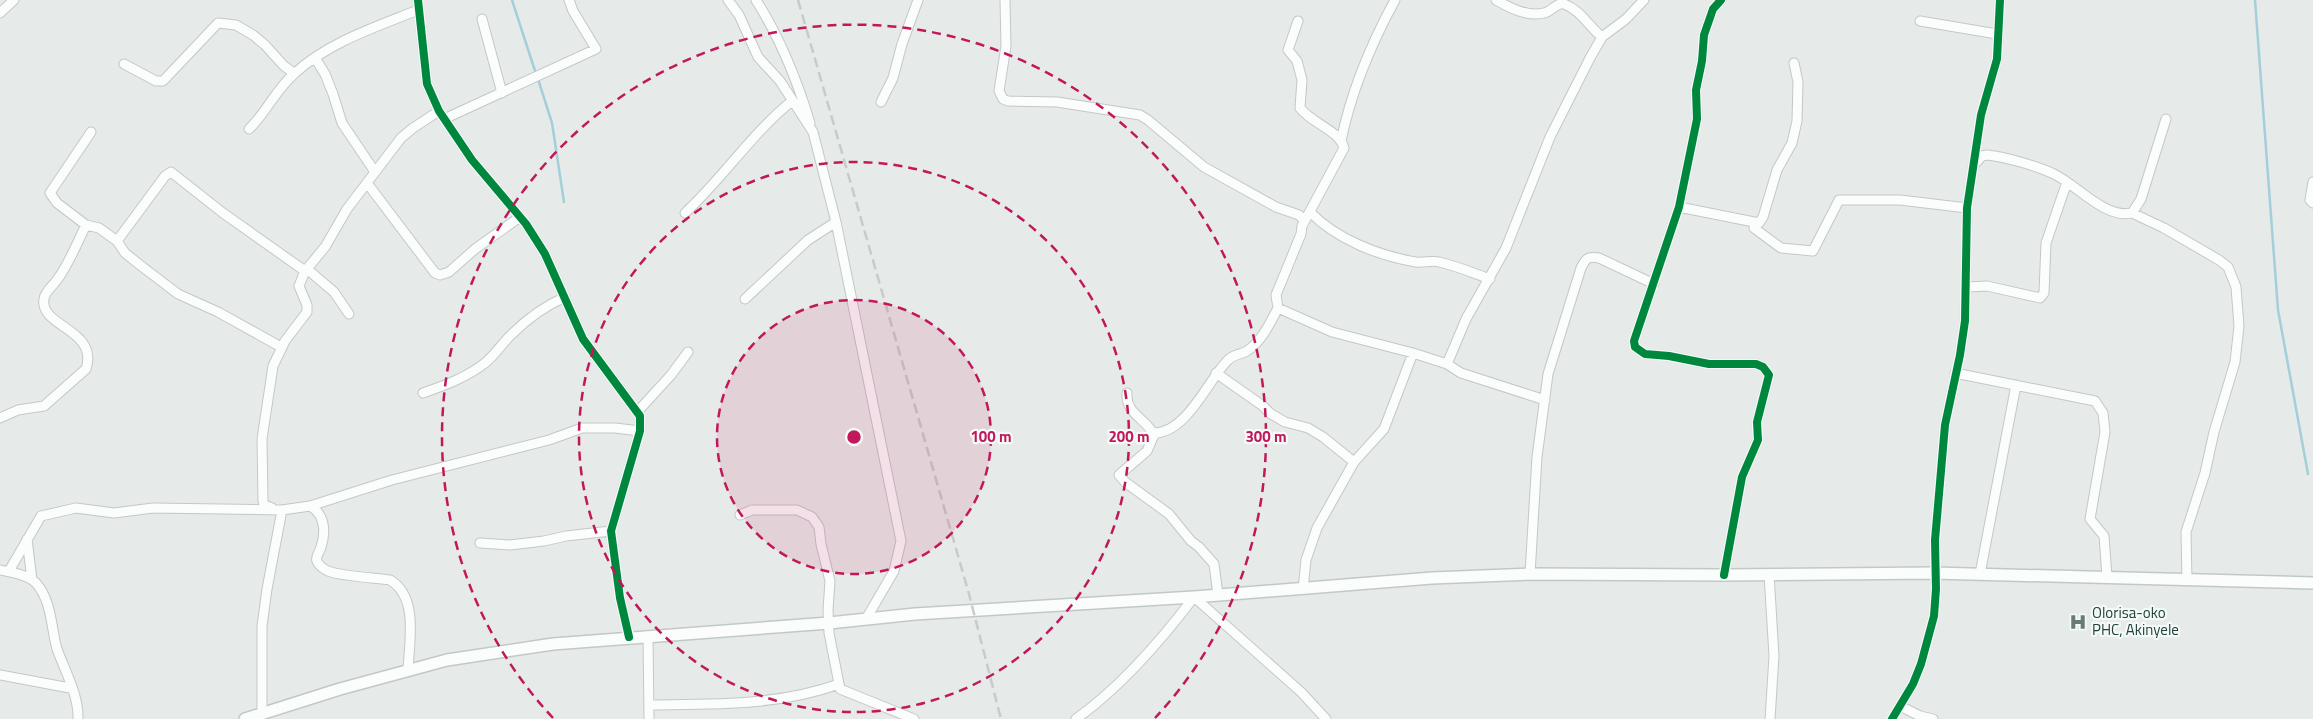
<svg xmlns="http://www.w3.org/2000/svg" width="2313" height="719" viewBox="0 0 2313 719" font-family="'Titillium Web',sans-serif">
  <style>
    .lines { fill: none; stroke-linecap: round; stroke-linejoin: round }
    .stream { stroke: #a5cedb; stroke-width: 2.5 }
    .street-casing { stroke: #c3c8c6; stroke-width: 11 }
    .secondary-casing { stroke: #c1c9c7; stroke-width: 14 }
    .street { stroke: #fbfcfc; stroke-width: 9 }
    .secondary { stroke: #fbfcfc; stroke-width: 11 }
    .rail { stroke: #c7cccb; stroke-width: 2.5; stroke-dasharray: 10 5; stroke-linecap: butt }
    .cycleway-casing { stroke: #f4faf8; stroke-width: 11 }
    .cycleway { stroke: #00873e; stroke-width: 8 }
    .ring { fill: none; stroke: #c2185b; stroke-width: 2.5; stroke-dasharray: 9 6 }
    .labels { text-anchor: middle; stroke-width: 4.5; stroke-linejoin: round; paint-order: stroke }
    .poi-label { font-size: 15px; fill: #22403b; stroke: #f4faf8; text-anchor: start }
    .centre { fill: #c2185b; stroke: #f4faf8; stroke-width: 2.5 }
    .ring-label { font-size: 15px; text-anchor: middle; font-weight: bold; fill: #c2185b; stroke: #f4faf8; stroke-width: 4.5; stroke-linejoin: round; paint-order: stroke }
  </style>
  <rect width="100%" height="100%" fill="#e6ebe9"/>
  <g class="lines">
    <!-- stream -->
    <path class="stream" d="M512 0 536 74
      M2255 0 2278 310 2308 474
      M538 79 552 123 564 202"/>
    <!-- street casing -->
    <g class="street-casing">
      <path id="street" d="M418 0 427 84 439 111 472 160 526 224 545 254 583 339 640 416V431L611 531 620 598 629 637
        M728 0 739 15 758 57 780 81 813 132 836 222 901 541 894 571 866 619
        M756 0C780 38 797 80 810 123
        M1005 0 1006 46 999 91 1003 99 1008 101 1057 102 1140 115 1148 120 1204 167 1276 207 1299 215 1304 220
        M1496 0C1510 8 1527 17 1544 13 1551 12 1557 2 1564 4 1581 10 1589 27 1602 37
        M1721 0 1713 9 1704 35 1702 61 1696 90 1697 119 1679 207 1634 341 1635 347 1645 354 1669 356 1709 364H1756L1763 367 1769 375 1757 422 1758 440 1742 477 1724 575
        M0 13 14 0
        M482 19 502 93
        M1298 21 1288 50 1297 61 1302 80 1300 108C1311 123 1339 130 1344 148L1302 226 1301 234 1276 295 1278 308 1332 332 1413 353 1447 364 1461 373 1545 400
        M1920 21 1997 34
        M315 58 325 74 333 94 342 123 375 172
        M124 64 156 81H163L218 23 236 25 253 35 265 45 284 66 294 73
        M881 102 893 78 902 44 918 0
        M444 119 596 49 573 11 569 0
        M249 129C266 113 276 89 295 73 329 42 376 27 418 10
        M91 132 50 193 57 203 86 225 99 228 117 241 165 176 171 172 223 213 305 271 325 247 347 209 401 138 413 128 439 111
        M1341 141C1351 92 1371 44 1395 0
        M1973 166 1982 156 1987 155C2006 157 2037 166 2054 174 2077 185 2105 219 2132 213L2141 199 2166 119
        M2313 182 2310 200 2313 203
        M367 183 435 273 440 275 449 272 475 249 520 217
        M1679 207 1759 223 1763 217 1777 170 1792 143 1797 121 1798 82 1794 63
        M1310 212C1336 239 1379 256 1416 262 1424 263 1432 260 1439 262 1457 266 1473 273 1490 279
        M685 213C723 178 752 133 792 101
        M2132 213 2164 228 2219 260 2228 267 2236 287 2239 326 2235 362 2214 432 2205 473 2186 532 2187 580
        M1754 228 1781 248 1813 251 1839 200H1900L1967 208
        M117 241 125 253 140 265 178 294 218 312 281 347
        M307 269 334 292 349 314
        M1967 287 1987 286 2040 298 2044 293 2046 243 2067 182
        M745 299 808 240 836 222
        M1447 364 1466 319 1506 248 1550 137 1590 58 1602 37 1626 19 1644 0
        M1216 373 1263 406 1271 414 1285 422 1308 428 1323 437 1354 462
        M1955 373 2095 401 2103 413 2105 432 2090 519 2104 536 2107 577
        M423 393C446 385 467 377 485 363 496 354 502 343 512 334 527 319 545 306 565 297
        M1127 393C1125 414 1147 419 1154 435L1147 451 1119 475 1125 482 1169 514 1191 541 1199 547 1214 564 1218 595
        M638 411 671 375 688 352
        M0 418 18 410 44 406 86 369C99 329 39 327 44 299 45 291 53 286 57 280 69 264 77 243 86 225
        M1153 433C1186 434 1207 382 1227 361 1233 354 1240 355 1247 351 1262 341 1270 323 1278 308
        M310 506 392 480 549 440 582 428H615L640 431
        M272 508 264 505 263 501 262 439 273 366 285 341 307 312V305L299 286 305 271
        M740 515 752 510H797L812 517 819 527 821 544 830 581 828 610 829 633 840 689 914 719
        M27 539 32 580
        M480 543 510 545 544 541 566 536 611 531
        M0 570C11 572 28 575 36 583 52 601 51 628 57 649 65 671 79 696 78 719
        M9 571 41 516 76 508 114 513 153 508 282 510 310 506C325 514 326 532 321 547 320 552 315 556 317 561 318 565 325 570 328 571 340 576 375 578 390 580 419 597 409 642 408 671
        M1530 574 1537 457 1548 374 1581 268C1586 258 1588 256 1599 258L1654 284
        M1769 574 1774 656 1770 719
        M1980 574 2016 385
        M1303 589 1306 560 1317 528 1354 462 1384 429 1413 353
        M648 636 649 719
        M0 675 70 688
        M649 705C713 704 778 706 839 684
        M1900 706 1920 716 1933 719
        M262 713V626L267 589 282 510
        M1076 719C1122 686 1160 642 1194 597L1301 692 1326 719
        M1892 719 1913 684 1921 664 1934 616 1936 589 1935 540 1945 425 1960 355 1965 321 1967 208 1981 115 1997 59 2000 0"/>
    </g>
    <!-- secondary casing -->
    <g class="secondary-casing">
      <path id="secondary" d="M245 719 340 689 447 660 553 644 829 623 915 614 1194 597 1432 578 1530 574 1724 575 1934 573 2313 583"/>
    </g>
    <!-- street -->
    <use href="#street" class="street"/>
    <!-- secondary -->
    <use href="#secondary" class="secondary"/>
    <!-- rail -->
    <path class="rail" d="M798 0 969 594 1001 719"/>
    <!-- cycleway casing -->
    <g class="cycleway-casing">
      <path id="cycleway" d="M418 0 427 84 439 111 472 160 526 224 545 254 583 339 640 416V431L611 531 620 598 629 637
        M1721 0 1713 9 1704 35 1702 61 1696 90 1697 119 1679 207 1634 341 1635 347 1645 354 1669 356 1709 364H1756L1763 367 1769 375 1757 422 1758 440 1742 477 1724 575
        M1892 719 1913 684 1921 664 1934 616 1936 589 1935 540 1945 425 1960 355 1965 321 1967 208 1981 115 1997 59 2000 0"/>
    </g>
    <!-- cycleway -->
    <use href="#cycleway" class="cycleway"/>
  </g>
  <!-- distance rings -->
  <circle cx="854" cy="437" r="137" fill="#c2185b" fill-opacity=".12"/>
  <g class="ring">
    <circle cx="854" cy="437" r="137"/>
    <circle cx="854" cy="437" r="275"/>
    <path d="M553 718A412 412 0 1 1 1155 718"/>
  </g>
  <!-- icons -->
  <defs>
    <g id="hospital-bare" transform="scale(1.35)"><path d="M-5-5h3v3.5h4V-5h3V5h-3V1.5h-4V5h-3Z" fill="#677c78" stroke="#f4faf8" stroke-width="2.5" paint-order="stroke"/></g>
  </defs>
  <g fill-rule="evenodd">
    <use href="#hospital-bare" x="2078" y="622"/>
  </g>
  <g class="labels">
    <!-- poi labels -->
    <g class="poi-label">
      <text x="2092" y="618">Olorisa-oko<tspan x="2092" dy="17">PHC, Akinyele</tspan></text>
    </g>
  </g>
  <circle cx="854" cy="437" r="8" class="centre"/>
  <g class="ring-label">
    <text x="991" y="442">100 m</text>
    <text x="1129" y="442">200 m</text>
    <text x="1266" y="442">300 m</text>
  </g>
</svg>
